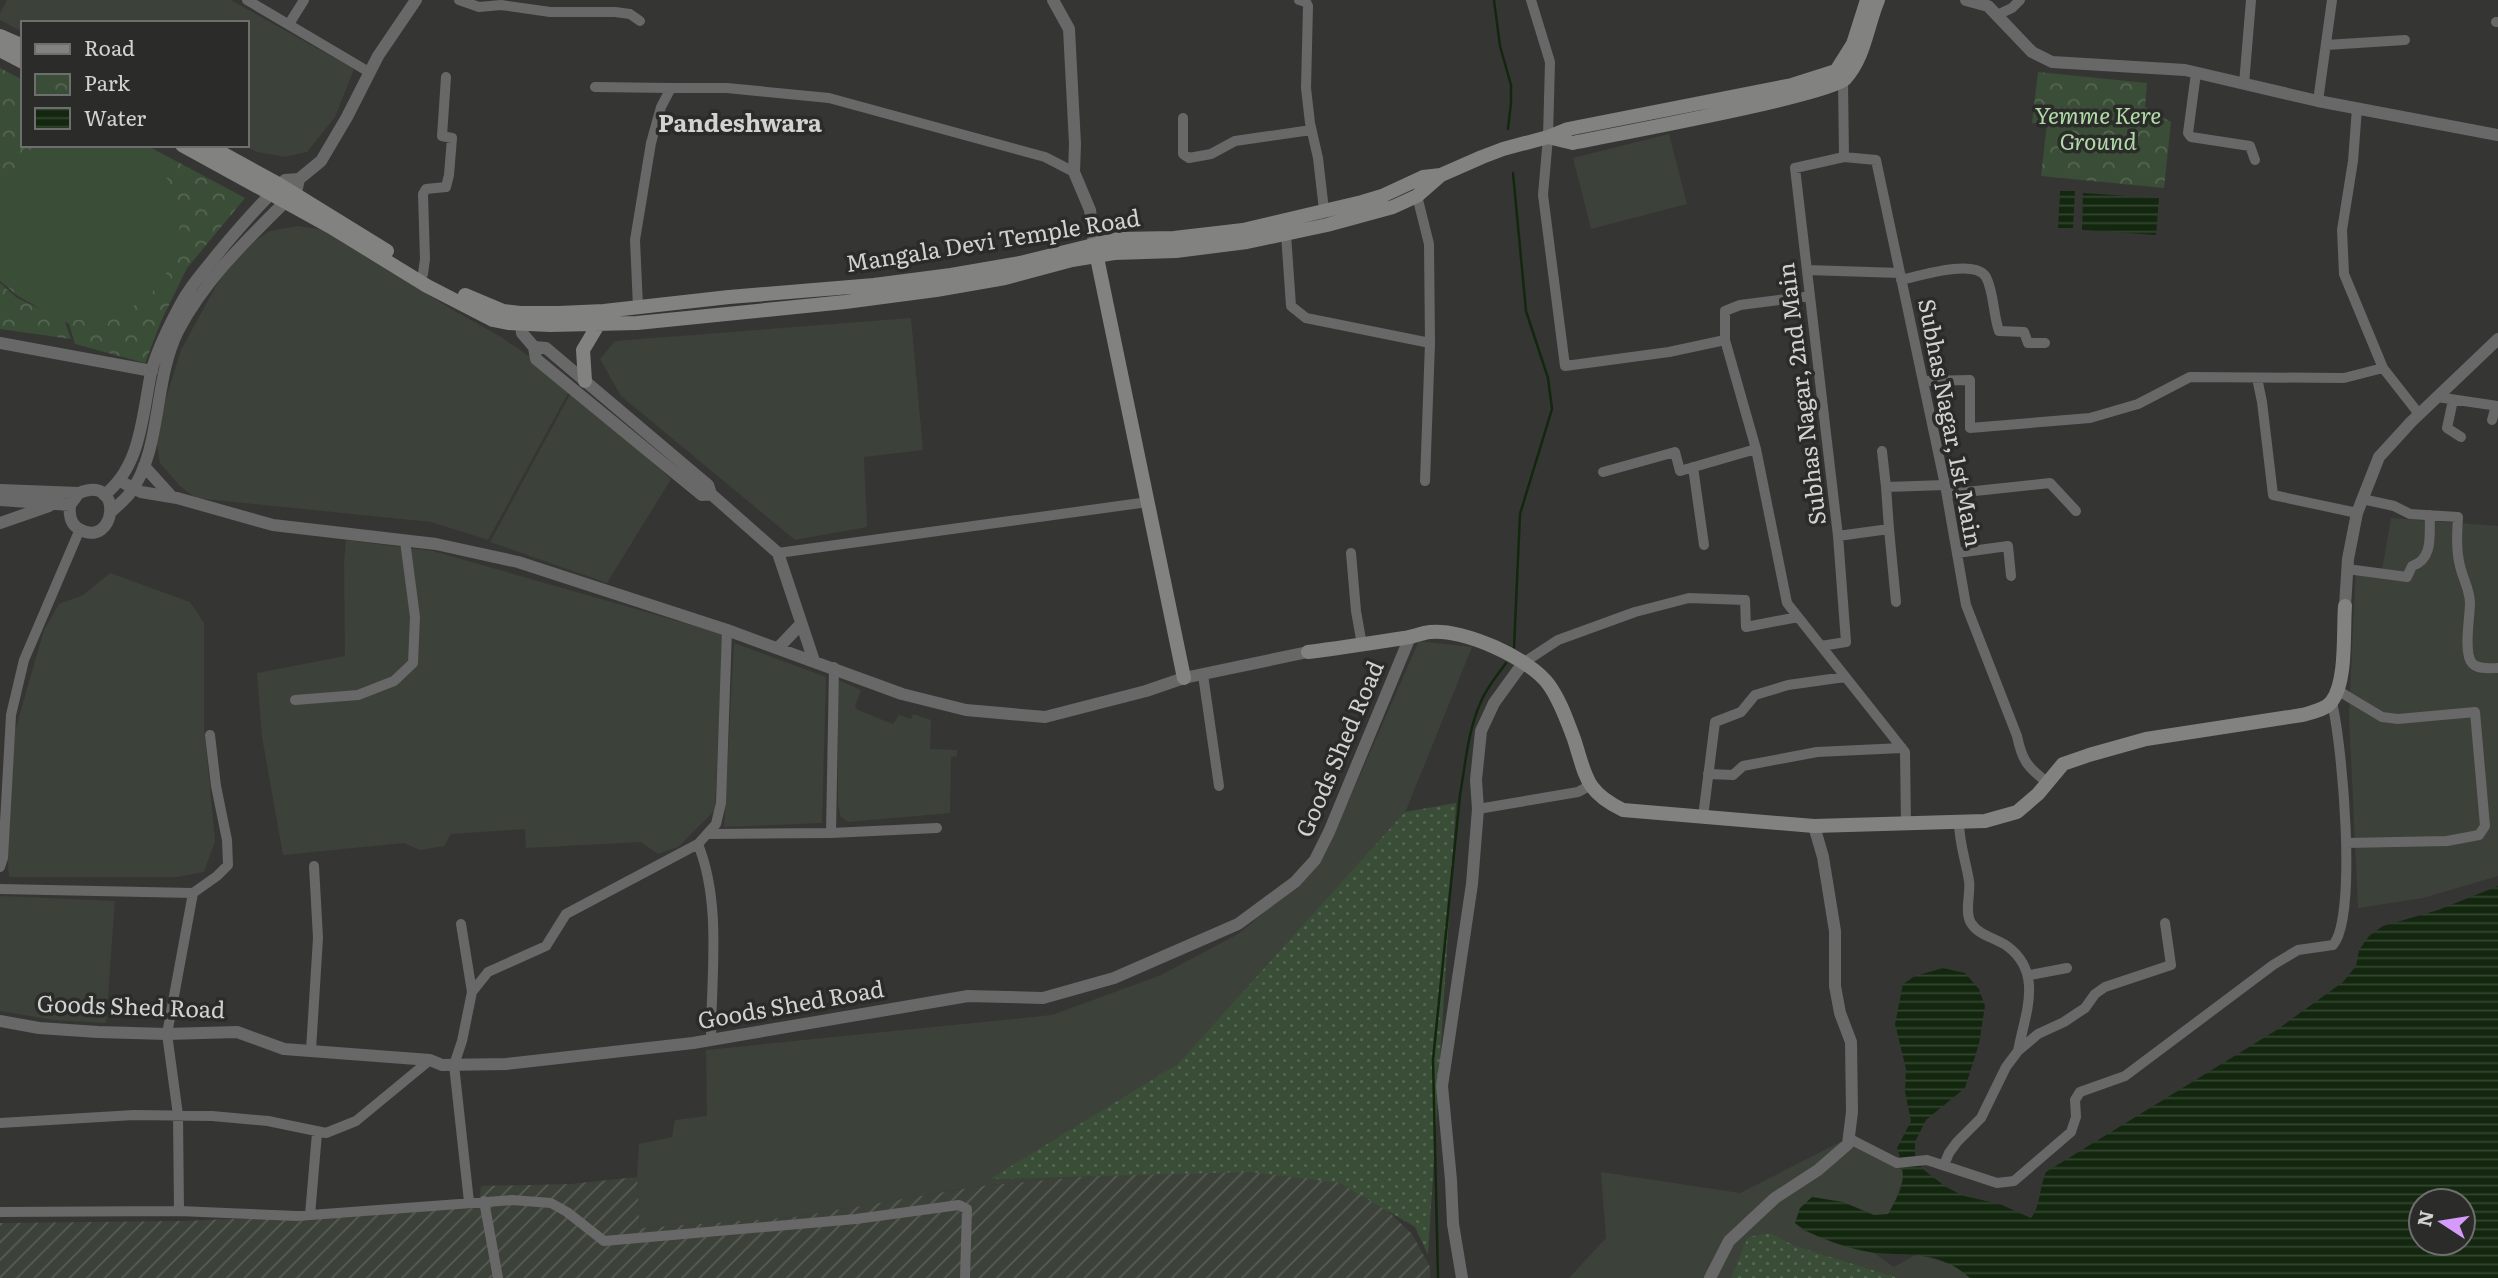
<svg xmlns="http://www.w3.org/2000/svg" width="2498" height="1278" viewBox="0 0 2498 1278" font-family="Literata,serif">
  <style>
    .built { fill: #3c413a }
    .industrial { fill: url(#industrial-furrows) }
    .grass { fill: url(#grass-dots) }
    .park { fill: url(#park-crowns) }
    .pitch { fill: #3a4d36 }
    .water { fill: url(#water-rules); fill-rule: evenodd }
    .lines { fill: none; stroke-linecap: round; stroke-linejoin: round }
    .stream { stroke: #13270f; stroke-width: 2.5 }
    .minor { stroke: #676867; stroke-width: 10 }
    .tertiary { stroke: #676867; stroke-width: 12 }
    .secondary { stroke: #828381; stroke-width: 14 }
    .labels { text-anchor: middle; stroke-width: 7; stroke-linejoin: round; paint-order: stroke }
    .park-label { font-size: 23px; font-style: italic; fill: #b1daa8; stroke: #2b2c2a }
    .street-label { font-size: 23px; fill: #d1d2d1; stroke: #2b2c2a }
    .neighbourhood-label { font-size: 24px; font-weight: bold; fill: #d1d2d1; stroke: #2b2c2a }
  </style>
  <defs>
    <pattern id="industrial-furrows" width="10" height="10" patternUnits="userSpaceOnUse" patternTransform="scale(1.75)"><rect width="10" height="10" fill="#3c413a"/><path d="M-1 1l2-2M0 10L10 0M9 11l2-2" fill="none" stroke="#575c55"/></pattern>
    <pattern id="grass-dots" width="8" height="8" patternUnits="userSpaceOnUse" patternTransform="scale(1.75)"><rect width="8" height="8" fill="#3a4d36"/><path d="M2 2h.1M6 6h.1" fill="none" stroke="#556652" stroke-width="1.8" stroke-linecap="round"/></pattern>
    <pattern id="park-crowns" width="20" height="18" patternUnits="userSpaceOnUse" patternTransform="scale(1.75)"><rect width="20" height="18" fill="#3a4d36"/><path d="M2 6a3 3 0 1 1 6 0M12 15a3 3 0 1 1 6 0" fill="none" stroke="#556652"/></pattern>
    <pattern id="water-rules" width="6" height="5" patternUnits="userSpaceOnUse" patternTransform="scale(1.75)"><rect width="6" height="5" fill="#13270f"/><path d="M0 2.5h6" fill="none" stroke="#344531"/></pattern>
  </defs>
  <rect width="100%" height="100%" fill="#353634"/>
  <!-- built -->
  <path class="built" d="M7 0H231L354 69 335 117 307 152 285 157 257 152 241 145H247V23H23V32L0 20V13Z
    M1669 134 1687 204 1591 229 1573 158Z
    M298 226 324 230 453 310 501 337 572 386 488 540 431 522 196 498 180 486 160 463 156 438 162 411 181 350 217 284 244 248 270 231Z
    M911 318 923 450 864 457 867 527 795 540 621 396 600 359 615 341Z
    M573 389 671 479 607 583 490 542Z
    M2391 518 2498 526V876L2423 898 2358 908 2349 714 2356 565 2382 570Z
    M346 540 433 551 723 634 715 810 678 847 658 854 641 842 526 848 525 829 451 834 444 846 420 850 404 843 283 855 262 737 257 673 345 656 344 563Z
    M110 573 190 602 204 623V725L215 841 204 872 177 877H9L7 851 15 731 44 630 59 604 83 595Z
    M1419 641 1472 647 1386 860 1192 1167 980 1186 794 1217 640 1228 637 1177 639 1144 672 1137 675 1120 707 1116 706 1050 1052 1015 1161 975 1238 934 1308 877 1328 848Z
    M734 643 826 677 822 823 724 827Z
    M838 680 861 690 855 707 858 710 893 724 899 715 911 719 913 714 931 720 930 749 957 750V756L951 757 950 813 848 822 841 817 838 806Z
    M0 896 115 901 106 1023 53 1020 0 1011Z
    M1848 1138 1905 1172 1895 1201 1888 1215H1873L1843 1202 1795 1223 1806 1232 1874 1253 1894 1267 1917 1254 1956 1266 1970 1278H1569L1606 1238 1601 1172 1740 1193Z"/>
  <!-- industrial -->
  <path class="industrial" d="M1192 1167H1320L1365 1189 1412 1234 1430 1267V1278H0V1223L185 1221 478 1208 481 1186 571 1184 637 1177 640 1228 794 1217 980 1186Z"/>
  <!-- grass -->
  <path class="grass" d="M1456 803 1428 1255 1415 1227 1340 1183 1250 1172 990 1179 1178 1064 1405 812Z
    M1770 1233 1795 1246 1898 1278H1731L1748 1237Z"/>
  <!-- park -->
  <path class="park" d="M0 68 23 80V145H146L245 198 187 268 162 319 145 363 75 344 69 324 65 322 71 339 0 329V283L17 298 41 309 18 296 0 281Z
    M2038 72 2147 83 2145 107 2171 122 2164 188 2041 176 2047 124 2032 123Z"/>
  <!-- pitch -->
  <path class="pitch" d="M39 145H133L141 149 168 180 180 222 177 250 169 269 150 295 126 311 92 320H73L39 307 5 275 0 261V187L30 150Z"/>
  <!-- water -->
  <path class="water" d="M2060 191H2075L2073 228H2058Z
    M2083 193 2159 198 2156 235 2082 230Z
    M2498 886V1278H1970C1940 1251 1914 1256 1877 1253 1855 1251 1811 1237 1795 1223L1800 1208 1812 1197 1843 1202 1874 1215 1888 1214C1904 1186 1907 1179 1897 1148L1911 1121 1905 1092 1906 1069 1895 1024 1903 984 1915 976 1943 968 1965 973 1979 989 1985 1006 1979 1044 1965 1088 1926 1120 1915 1142V1158L1924 1170 1946 1187 1964 1196 2000 1204 2031 1218C2041 1206 2039 1187 2046 1172L2275 1031 2343 982 2356 966 2359 950 2369 936 2383 926 2438 910ZM2421 1201H2463V1243H2421Z"/>
  <g class="lines">
    <!-- stream -->
    <path class="stream" d="M1494 0 1500 46 1511 85V103L1508 129
      M1513 173 1526 311 1548 378 1552 409 1520 514 1514 648
      M1438 1278 1433 1060 1460 795C1465 767 1468 730 1480 704 1486 688 1497 676 1506 663"/>
    <!-- minor -->
    <path class="minor" d="M247 0 369 72
      M459 0 479 7 501 5 550 12H615L630 14 640 21
      M1299 0 1306 2 1308 6 1306 88 1310 123 1318 158 1324 210
      M1531 0 1550 62 1548 137 1543 195 1565 366 1669 352 1725 340 1756 449 1787 603 1905 752 1906 825
      M1997 15 2012 8 2020 0
      M2496 22H2498
      M289 24 304 0
      M2326 45 2405 40
      M2196 73 2188 133 2191 137 2250 146 2255 160
      M1839 75 1843 81 1844 157 1876 160 1945 485 1966 605 2017 736C2022 760 2027 767 2047 782
      M2244 84 2251 0
      M595 87 671 88
      M2318 101 2332 0
      M2357 108 2353 161 2342 230 2344 274 2383 368
      M1183 118V154L1189 158 1211 154 1235 141 1311 130
      M1417 196 1429 244 1430 343 1425 481
      M1286 234 1291 306 1306 318 1430 343
      M1807 270 1900 273
      M423 274 425 259 423 194 426 189 446 187 449 175 452 138 442 136 446 77
      M1901 280C1919 276 1975 258 1986 277 1994 292 1993 314 1999 331L2024 332 2028 343H2045
      M638 307 635 240 651 143 661 107 671 88H727L829 98 1045 157 1074 172
      M1725 340V311L1740 305 1810 296
      M2257 378 2262 402 2273 495 2357 513
      M1923 381 1970 380V428L2090 418 2138 404 2190 377 2344 378 2383 368 2419 414
      M2437 397 2498 406
      M2453 400 2447 428 2461 437
      M2492 420 2496 406
      M1882 451 1886 487
      M1693 467 1704 545
      M1603 472 1675 452 1680 471 1756 449
      M1947 494 2050 483 2076 511
      M2362 499 2394 506 2410 514 2458 517C2457 534 2456 550 2460 566 2463 579 2470 590 2470 603 2470 617 2463 653 2472 663 2478 670 2490 668 2498 668
      M1889 529 1896 602
      M1838 536 1889 529 1886 487 1945 485
      M778 553 1148 502
      M1351 553 1356 611 1362 645
      M1957 553 2008 546 2011 576
      M2347 569 2407 577 2412 566C2434 559 2429 534 2430 515
      M1821 646 1846 642 1838 536 1795 168 1844 157
      M1523 663 1558 640 1635 612 1689 598 1745 600 1746 627 1798 617
      M834 667 831 833 937 828
      M1203 675 1219 786
      M2337 690 2382 717 2398 719 2475 712 2485 826 2479 835 2447 841 2346 843
      M295 700 358 695 394 681 413 663 415 617 405 541
      M1708 774 1733 775 1743 766 1817 752 1902 748
      M1478 809 1578 792 1589 786
      M1703 817 1715 722 1741 712 1755 695 1788 685 1845 677
      M1959 822C1959 843 1966 861 1969 881 1971 893 1964 912 1971 923 1979 936 1996 938 2007 946 2044 973 2025 1014 2018 1051
      M709 834 831 833
      M698 844C722 904 711 976 711 1040
      M0 867 3 858 11 715 24 660 80 529
      M0 889 193 893
      M461 924 472 992
      M2030 975 2067 968
      M311 1050 318 938 314 866
      M0 1123 134 1115 212 1116 268 1121 326 1133 356 1121 430 1060
      M1848 1138 1897 1163 1927 1160 1997 1183 2014 1181 2071 1132 2076 1117 2075 1100 2080 1092 2125 1076 2273 965 2298 950 2333 945C2358 916 2342 743 2332 703
      M1944 1165 1949 1153 1957 1142 1981 1118 2006 1067 2018 1051 2038 1034 2064 1022 2085 1008 2095 994 2105 987 2171 965 2165 923
      M484 1201 498 1278
      M469 1202 454 1065 462 1041 472 992 488 972 546 946 566 914 698 844 716 824 721 803 727 630
      M179 1211 178 1115 167 1034 193 893 217 876 228 865 227 840 216 786 210 735
      M0 1212 179 1211 297 1216 512 1200 551 1203 567 1212 604 1241 856 1219 959 1205 967 1209 965 1278
      M310 1215 317 1133"/>
    <!-- tertiary -->
    <path class="tertiary" d="M1053 0 1069 29 1075 144 1074 172 1090 210 1094 244
      M1966 0 1988 6 2032 52 2052 62 2185 70 2318 101 2498 135
      M299 179 321 161 347 117 378 56 416 0
      M520 314 522 333 534 347
      M0 343 152 371
      M534 347 546 348 708 485 711 494 702 495 536 359Z
      M144 466 172 497
      M120 481 141 492 177 498 273 525 436 544 518 562 727 630 902 694 966 710 1045 717 1146 691 1184 678 1308 652
      M0 490 79 493C125 474 116 550 79 529 70 524 69 514 70 505L79 493
      M711 494 778 553 814 661
      M104 495C141 467 142 416 151 373 156 352 168 328 178 309 189 287 204 271 219 252 238 229 258 206 280 185L285 180 299 179
      M0 500 70 505
      M111 512C117 506 125 500 130 493 162 451 153 381 178 331 207 276 251 236 294 193L297 188 299 179
      M0 523 49 506
      M2345 606 2348 559 2357 513 2379 457 2411 422 2498 339
      M778 648 801 624
      M0 1021 39 1028 98 1032 167 1034 237 1032 284 1049 430 1060 442 1065 506 1064 693 1043 968 996 1043 998 1114 978 1238 924 1295 882 1315 860 1329 832 1410 637
      M1462 1278 1453 1224 1451 1180 1442 1086 1472 884 1478 809 1476 780 1481 731 1494 703 1523 663
      M1710 1278 1729 1241 1775 1198 1818 1170 1848 1144 1852 1112 1851 1042 1840 1013 1835 986V931L1823 857 1814 826"/>
    <!-- secondary -->
    <path class="secondary" d="M0 36 23 46
      M0 50 23 62
      M1548 137 1573 143C1611 135 1830 95 1845 79 1865 57 1867 26 1878 0
      M182 145 331 227 427 286 493 320 508 323 550 325 637 323 845 302 936 290 1005 278 1072 260 1114 253 1176 251 1247 242 1327 225 1393 207 1417 196 1441 175 1482 157 1503 149 1548 137 1568 129 1792 85 1836 71 1853 44 1867 0
      M207 145 280 185 387 251
      M1095 248 1184 678
      M465 295 503 311 520 313H559L604 311 729 297 874 285 951 275 1020 263 1118 239 1174 238 1243 230 1362 202 1382 196 1423 177 1441 175
      M585 381 583 350 598 325
      M1308 652C1340 648 1372 643 1404 638 1413 637 1421 633 1430 632 1463 628 1531 659 1549 685 1561 702 1567 721 1574 739 1586 776 1585 792 1623 810L1814 826 1985 821 2017 812 2038 794 2063 764 2089 755 2146 739 2302 715C2312 712 2326 710 2332 701 2347 681 2343 631 2345 606"/>
  </g>
  <g class="labels">
    <!-- park labels -->
    <g class="park-label">
      <text x="2098" y="124">Yemme Kere<tspan x="2098" dy="26">Ground</tspan></text>
    </g>
    <!-- street labels -->
    <g class="street-label">
      <text transform="translate(993 241) rotate(-9)" y="8">Mangala Devi Temple Road</text>
      <text transform="translate(1802 394) rotate(-97)" y="8">Subhas Nagar, 2nd Main</text>
      <text transform="translate(1950 423) rotate(79)" y="8">Subhas Nagar, 1st Main</text>
      <text transform="translate(1340 749) rotate(-67)" y="8">Goods Shed Road</text>
      <text transform="translate(791 1005) rotate(-10)" y="8">Goods Shed Road</text>
      <text transform="translate(131 1007) rotate(2)" y="8">Goods Shed Road</text>
    </g>
    <!-- neighbourhood labels -->
    <g class="neighbourhood-label">
      <text x="740" y="132">Pandeshwara</text>
    </g>
  </g>
  <!-- legend -->
  <rect x="21" y="21" width="228" height="126" fill="#2b2c2a" stroke="#6d6e6d" stroke-width="2"/>
  <rect x="35" y="44" width="35" height="10" fill="#828381" stroke="#6d6e6d" stroke-width="2"/>
  <text x="84" y="56" font-size="21" fill="#d1d2d1">Road</text>
  <rect x="35" y="74" width="35" height="21" fill="url(#park-crowns)" stroke="#6d6e6d" stroke-width="2"/>
  <text x="84" y="91" font-size="21" fill="#d1d2d1">Park</text>
  <rect x="35" y="108" width="35" height="21" fill="url(#water-rules)" stroke="#6d6e6d" stroke-width="2"/>
  <text x="84" y="126" font-size="21" fill="#d1d2d1">Water</text>
  <!-- north arrow -->
  <g transform="translate(2442 1222) rotate(282)"><circle r="33" fill="#2b2c2a" stroke="#6d6e6d" stroke-width="2"/>
  <path d="M0-5L12 26L0 18L-12 26Z" fill="#d69bfa"/>
  <text y="-10" font-size="19" font-weight="bold" text-anchor="middle" fill="#d1d2d1">N</text>
  </g>
</svg>
